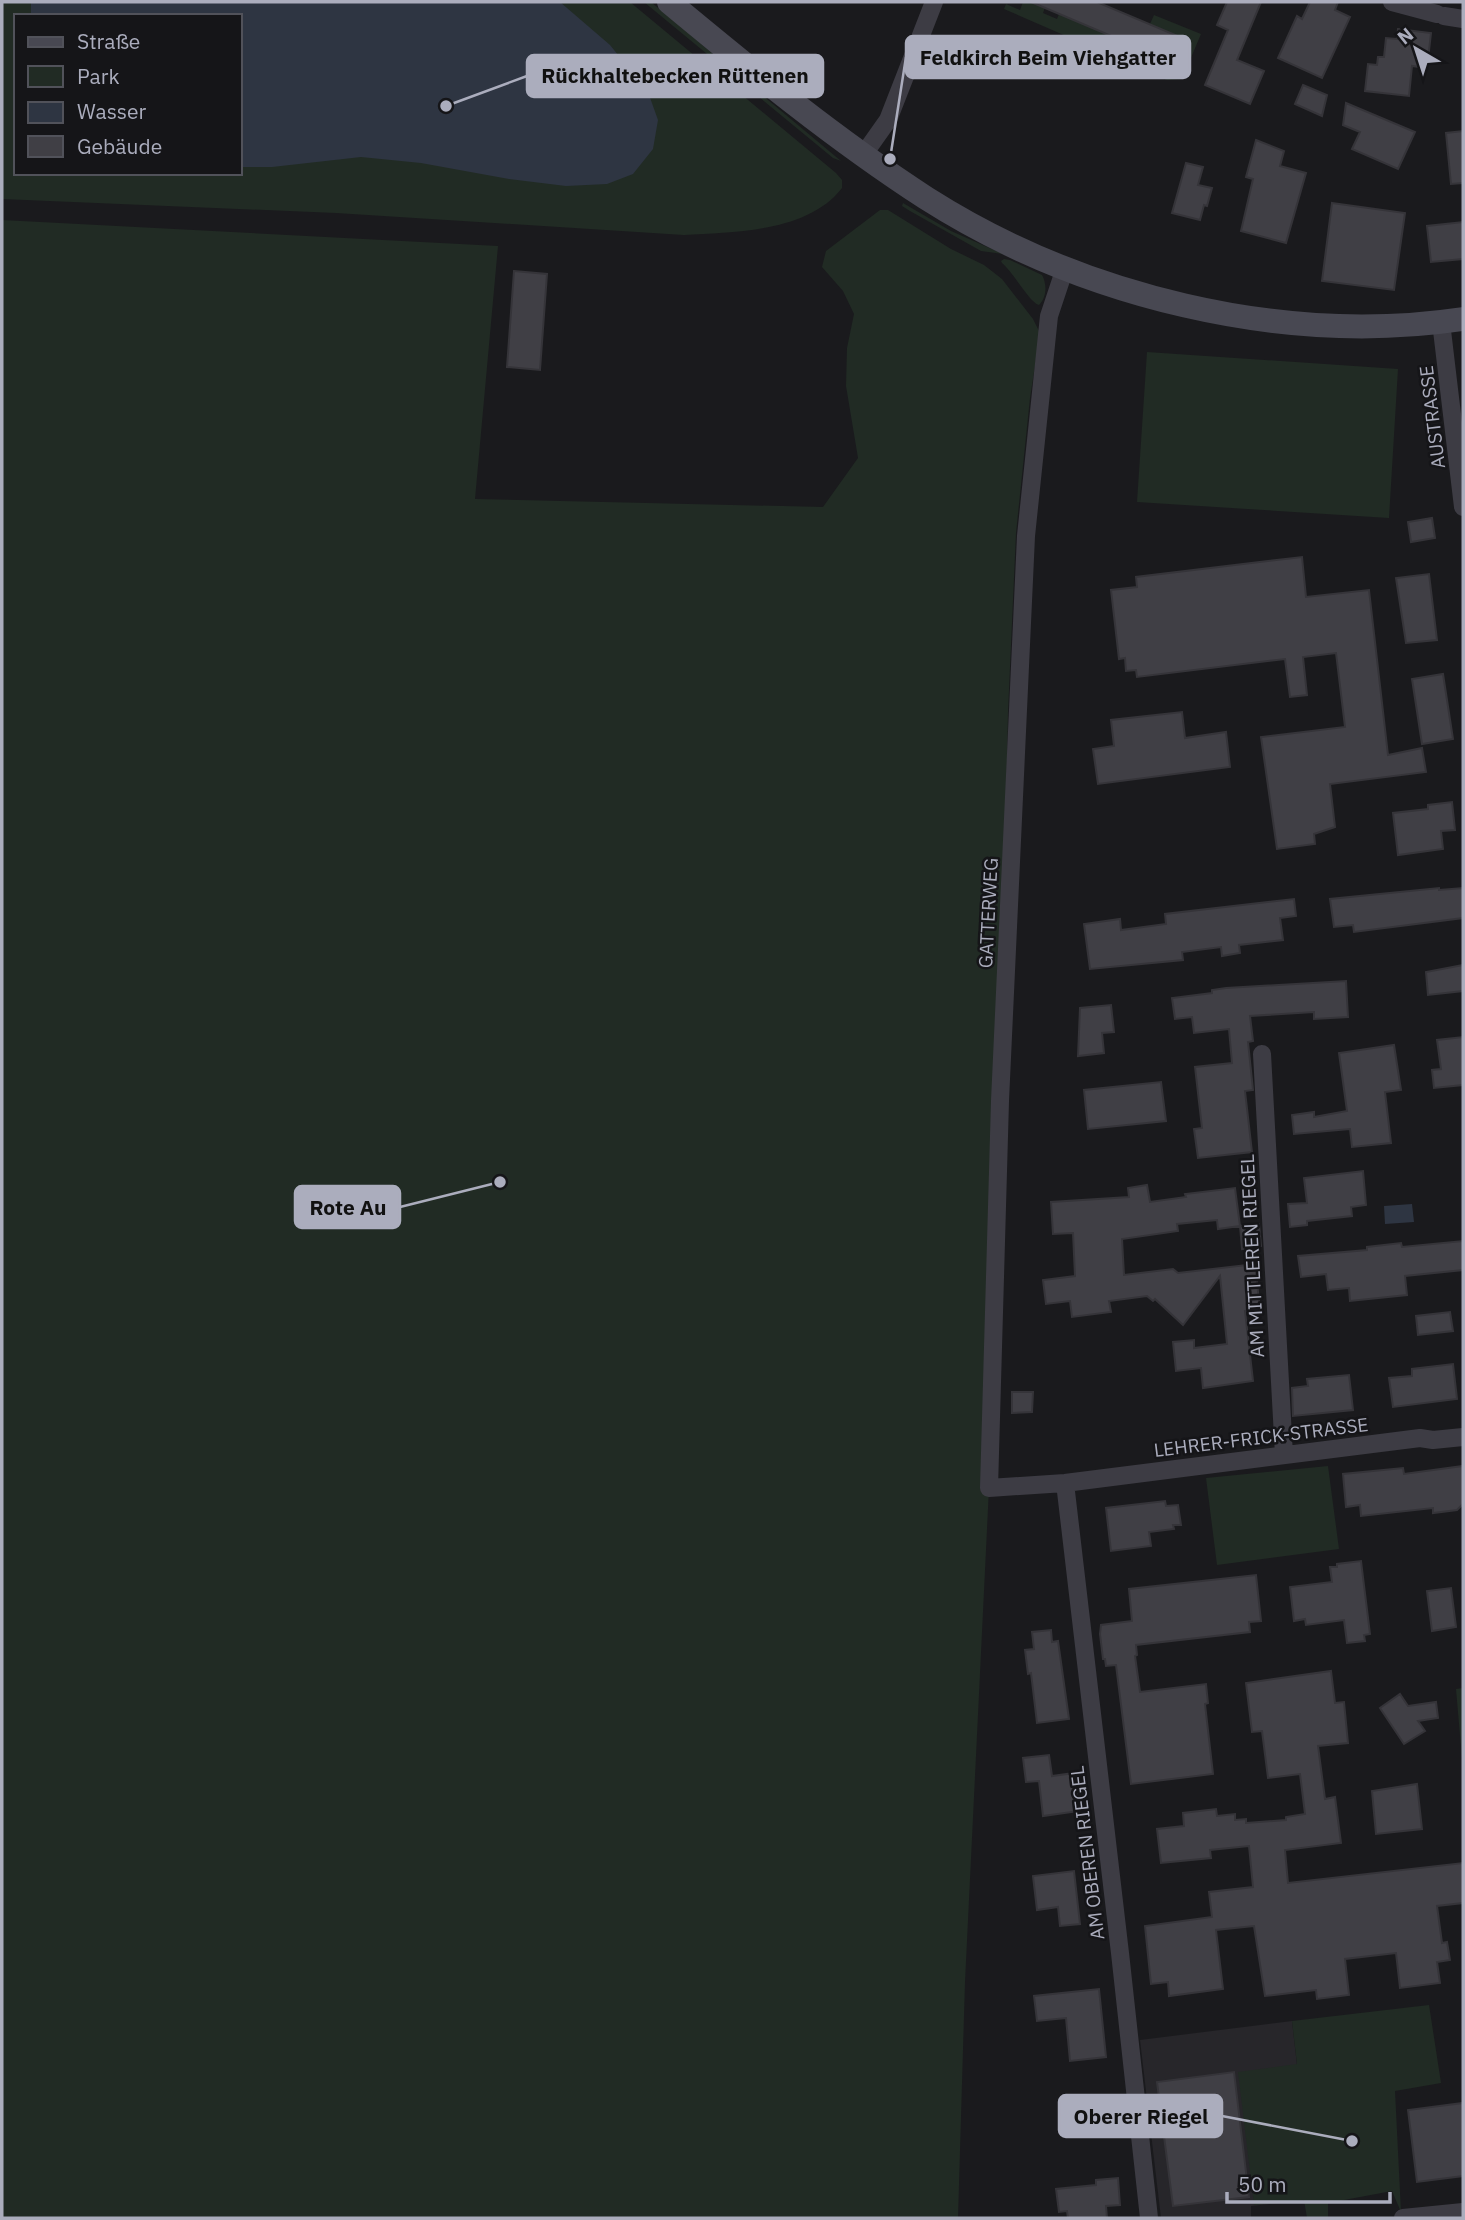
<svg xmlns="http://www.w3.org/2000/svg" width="1465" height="2220" viewBox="0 0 1465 2220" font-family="'IBM Plex Sans',sans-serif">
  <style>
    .built { fill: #27262a }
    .green { fill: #212b24; fill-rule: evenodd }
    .water { fill: #2e3542 }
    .building { fill: #403f45; stroke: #353439; stroke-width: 2 }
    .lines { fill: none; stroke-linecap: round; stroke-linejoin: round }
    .minor { stroke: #3d3c44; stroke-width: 18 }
    .secondary { stroke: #484852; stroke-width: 24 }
    .labels { text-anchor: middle; stroke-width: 5; stroke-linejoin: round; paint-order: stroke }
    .street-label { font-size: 19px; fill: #abadbd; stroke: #151518 }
    .leader { fill: none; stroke: #abadbd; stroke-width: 2.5 }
    .callout-dot { fill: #abadbd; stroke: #151518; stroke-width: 2.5 }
    .callout { fill: #abadbd; stroke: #abadbd; stroke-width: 2.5 }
    .callout-label { font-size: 21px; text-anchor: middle; font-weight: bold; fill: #111 }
  </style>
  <rect width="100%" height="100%" fill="#1a1a1d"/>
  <!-- built -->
  <path class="built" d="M1292 2021 1312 2197 1305 2200 1251 2206V2218H1161L1140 2040Z"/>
  <!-- green -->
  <path class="green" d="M2 2H630L836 173 842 180V188C808 232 736 232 684 235L336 213 2 199ZM16 16H240V173H16Z
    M644 2H651L841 161 833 158Z
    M1023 2H1047L1043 13 1057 19 1059 14 1179 37 1150 24 1154 15 1201 34 1182 79 1167 80 1004 9 1006 4 1020 10Z
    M903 203 951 231 1003 254 981 251 910 211 902 206Z
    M880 210H888L951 249 984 265 1002 279 1033 319 1040 333 1030 398 1016 533 1008 712 1000 1101 989 1488 965 1982 958 2218H2V220L498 246 475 499 823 507 858 458 846 386 847 348 854 314 843 291 822 267 826 251Z
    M1004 259 1010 260 1042 275C1047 284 1047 297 1039 305 1029 302 1014 273 1002 263L1001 261Z
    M1147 352 1398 369 1389 518 1137 502Z
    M1328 1466 1339 1549 1217 1565 1206 1478Z
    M1463 1688V1770L1456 1689Z
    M1429 2005 1441 2083 1395 2091 1401 2212 1392 2191 1328 2203V2218H1307L1304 2200 1254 2205 1238 2072 1297 2064 1292 2021Z"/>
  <!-- water -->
  <path class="water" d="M31 2H560L610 45 648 92 658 120 653 149 633 174 607 184 566 186 509 179 421 163 361 157 272 167H240V16H31Z
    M1412 1204 1414 1222 1385 1224 1384 1206Z"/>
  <!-- building -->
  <path class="building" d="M1031 2H1097L1180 37 1170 61Z
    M1227 2H1261L1237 60 1264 71 1250 104 1205 85 1228 30 1217 25Z
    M1310 2H1338L1335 10 1350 17 1322 78 1278 58 1297 16 1302 19Z
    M1398 29 1431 33 1427 68 1412 66 1409 96 1365 91 1368 64 1377 65 1378 57H1384L1386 38 1397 39Z
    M1303 85 1327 95 1322 116 1295 104Z
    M1346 103 1415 132 1398 169 1352 149 1360 132 1343 125Z
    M1463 131V183L1451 184 1446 133Z
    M1256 140 1284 151 1280 166 1306 173 1286 243 1241 231 1253 179 1246 177Z
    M1186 163 1203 167 1198 185 1212 188 1207 206 1204 205 1200 220 1172 213Z
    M1332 203 1405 213 1394 290 1322 281Z
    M1463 222V259L1431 262 1427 226Z
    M514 271 547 274 540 370 507 367Z
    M1432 518 1435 538 1411 542 1408 522Z
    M1302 557 1306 597 1369 590 1388 755 1422 748 1426 772 1330 784 1335 827 1314 834 1315 844 1277 849 1261 737 1345 727 1336 653 1303 657 1307 695 1290 697 1285 659 1137 677 1136 670 1126 671 1125 658 1119 659 1111 590 1137 587 1136 577Z
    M1429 574 1437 640 1406 643 1396 578Z
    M1443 674 1453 739 1422 744 1412 679Z
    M1182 712 1185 738 1226 732 1230 767 1098 784 1093 749 1114 746 1111 720Z
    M1452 802 1455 830 1441 831 1443 849 1398 855 1393 813 1428 809V805Z
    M1439 888V890L1463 888V918L1354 932 1353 925 1334 927 1330 899Z
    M1294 899 1296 916 1280 918 1283 940 1239 945 1240 953 1222 956 1221 947 1182 952 1183 960 1090 969 1084 924 1120 919 1121 930 1166 924 1165 914Z
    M1463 965V991L1428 995 1426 972Z
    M1346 981 1348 1017 1314 1019V1012L1250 1016 1253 1041 1248 1042 1253 1090 1245 1091 1252 1152 1198 1158 1194 1129 1202 1128 1195 1067 1232 1063 1229 1029 1194 1033 1192 1017 1175 1019 1172 998 1212 993V990L1226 988Z
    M1111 1005 1114 1032 1102 1033 1104 1053 1078 1056 1080 1008Z
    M1463 1037V1085L1434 1088 1432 1070 1441 1069 1437 1040Z
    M1394 1045 1401 1090 1385 1092 1391 1143 1352 1147 1350 1129 1294 1134 1292 1115 1314 1112V1117L1347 1111 1339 1053Z
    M1161 1082 1166 1121 1088 1129 1084 1090Z
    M1363 1171 1366 1205 1351 1207 1352 1216 1307 1221V1225L1290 1227 1288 1204 1307 1203 1304 1178Z
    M1147 1185 1150 1202 1186 1197 1185 1194 1235 1188 1240 1226 1218 1229 1217 1220 1177 1224 1178 1231 1122 1239 1124 1275 1173 1269 1178 1273 1255 1264 1260 1310 1245 1311 1253 1381 1203 1388 1201 1368 1176 1371 1173 1342 1194 1340V1348L1227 1344 1220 1276 1183 1325 1155 1299 1153 1301 1147 1296 1109 1301 1111 1312 1072 1317 1070 1301 1046 1304 1043 1280 1075 1276 1073 1233 1053 1234 1051 1202 1129 1197 1128 1188Z
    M1259 1224 1261 1246 1242 1249 1240 1226Z
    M1463 1241V1270L1405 1276 1407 1295 1350 1301 1349 1288 1328 1290 1326 1274 1301 1277 1298 1256 1367 1250V1247L1401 1243 1402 1247Z
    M1450 1312 1453 1331 1418 1335 1416 1316Z
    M1453 1364 1457 1399 1393 1407 1389 1378 1412 1376V1369Z
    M1349 1375 1353 1410 1293 1416 1292 1388 1308 1386 1307 1379Z
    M1012 1392H1033L1032 1412 1012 1413Z
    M1463 1466V1504L1457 1510 1433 1513V1508L1361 1516 1360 1505 1346 1507 1343 1474 1403 1468 1404 1474Z
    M1165 1501 1166 1506 1178 1505 1181 1525H1173L1174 1529 1149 1532 1151 1546 1111 1551 1106 1508Z
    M1361 1561 1370 1634 1364 1635 1365 1641 1347 1643 1344 1620 1306 1625 1305 1619 1294 1621 1290 1587 1332 1582 1330 1567H1337V1564Z
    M1256 1575 1261 1621 1249 1622 1250 1632 1136 1645 1137 1655 1135 1656 1140 1692 1206 1684 1208 1703 1205 1704 1213 1774 1131 1784 1116 1665 1106 1666 1105 1659H1103L1100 1634 1101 1625 1132 1621 1129 1589Z
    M1451 1588 1456 1627 1432 1631 1427 1591Z
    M1051 1630 1052 1642 1058 1641 1069 1719 1037 1723 1031 1673 1028 1674 1025 1650 1034 1649 1032 1632Z
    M1331 1671 1335 1703 1344 1702 1348 1743 1318 1746 1325 1799 1335 1797 1341 1843 1285 1850 1288 1883 1463 1863V1903L1437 1906 1442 1943 1447 1942 1450 1960 1437 1962 1440 1983 1400 1988 1396 1953 1345 1959 1349 1995 1317 1999 1316 1990 1265 1996 1254 1926 1216 1930 1223 1989 1169 1996 1168 1982 1151 1984 1145 1926 1212 1917 1209 1892 1253 1887 1249 1846 1210 1850 1211 1858 1161 1863 1157 1829 1184 1826 1183 1813 1216 1809 1217 1816 1235 1814V1820L1246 1819V1823L1286 1820V1817L1305 1814 1300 1774 1268 1778 1262 1731 1252 1732 1246 1683Z
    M1400 1694 1408 1706 1436 1702 1438 1718 1418 1721 1425 1731 1404 1744 1380 1708Z
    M1049 1755 1052 1776 1074 1773 1079 1811 1043 1816 1039 1781 1026 1782 1023 1758Z
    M1417 1784 1422 1829 1376 1834 1372 1791Z
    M1074 1871 1080 1924 1060 1926 1058 1907 1037 1910 1033 1876Z
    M1099 1989 1106 2057 1070 2061 1066 2018 1037 2021 1034 1996Z
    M1234 2072 1249 2197 1173 2206 1157 2082Z
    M1463 2103V2176L1417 2182 1408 2110Z
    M1118 2178 1120 2205 1106 2206 1107 2218H1068L1067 2211 1059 2212 1056 2189 1096 2185V2180Z"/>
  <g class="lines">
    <!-- minor -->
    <path class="minor" d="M1392 2 1437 14
      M1444 16 1463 19
      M864 154 888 120 934 2
      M1065 268 1049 316 1026 536 1000 1101 989 1488 1065 1483 1420 1438 1433 1440 1463 1437
      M1441 322 1463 507
      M1262 1054 1284 1455
      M1065 1483 1120 1953 1149 2218
      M1403 2218 1463 2212"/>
    <!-- secondary -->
    <path class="secondary" d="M669 2C752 71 835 139 926 198 1080 296 1282 346 1463 319"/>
  </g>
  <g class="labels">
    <!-- street labels -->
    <g class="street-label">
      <text transform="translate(1432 417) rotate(-97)" y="7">AUSTRASSE</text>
      <text transform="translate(988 913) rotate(-87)" y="7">GATTERWEG</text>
      <text transform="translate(1252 1256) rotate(-93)" y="7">AM MITTLEREN RIEGEL</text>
      <text transform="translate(1261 1437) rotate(-7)" y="7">LEHRER-FRICK-STRASSE</text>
      <text transform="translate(1087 1853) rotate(-97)" y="7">AM OBEREN RIEGEL</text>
    </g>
  </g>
  <!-- callouts -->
  <path class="leader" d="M890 159L906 57M446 106L527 76M500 1182L400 1207M1352 2141L1222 2116"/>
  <g class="callout-dot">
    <circle cx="890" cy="159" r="7"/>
    <circle cx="446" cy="106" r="7"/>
    <circle cx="500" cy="1182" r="7"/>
    <circle cx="1352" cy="2141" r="7"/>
  </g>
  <g class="callout">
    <rect x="906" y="36" width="284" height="42" rx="7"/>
    <rect x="527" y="55" width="296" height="42" rx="7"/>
    <rect x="295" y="1186" width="105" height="42" rx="7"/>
    <rect x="1059" y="2095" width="163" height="42" rx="7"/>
  </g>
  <g class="callout-label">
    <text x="1048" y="65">Feldkirch Beim Viehgatter</text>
    <text x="675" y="83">Rückhaltebecken Rüttenen</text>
    <text x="348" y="1215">Rote Au</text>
    <text x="1141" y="2124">Oberer Riegel</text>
  </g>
  <!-- border -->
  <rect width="1465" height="2220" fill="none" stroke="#abadbd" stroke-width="7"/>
  <!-- legend -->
  <rect x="14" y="14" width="228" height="161" fill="#151518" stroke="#51525a" stroke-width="2"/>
  <rect x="28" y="37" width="35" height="10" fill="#484852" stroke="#51525a" stroke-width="2"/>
  <text x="77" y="49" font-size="21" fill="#abadbd">Straße</text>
  <rect x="28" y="66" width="35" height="21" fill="#212b24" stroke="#51525a" stroke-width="2"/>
  <text x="77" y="84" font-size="21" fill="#abadbd">Park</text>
  <rect x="28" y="102" width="35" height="21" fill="#2e3542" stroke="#51525a" stroke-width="2"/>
  <text x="77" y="119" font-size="21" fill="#abadbd">Wasser</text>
  <rect x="28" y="136" width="35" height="21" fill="#403f45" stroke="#51525a" stroke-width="2"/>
  <text x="77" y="154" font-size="21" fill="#abadbd">Gebäude</text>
  <!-- north arrow -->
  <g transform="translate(1416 49) rotate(321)" stroke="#151518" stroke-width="5" paint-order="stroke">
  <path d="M0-5L12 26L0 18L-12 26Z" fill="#abadbd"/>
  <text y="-10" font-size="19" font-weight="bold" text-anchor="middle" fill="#abadbd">N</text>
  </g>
  <!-- scale -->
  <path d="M1227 2192v10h163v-10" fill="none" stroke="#abadbd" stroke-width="3.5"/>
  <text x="1238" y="2192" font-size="21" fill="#abadbd" stroke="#151518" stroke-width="5" paint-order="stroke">50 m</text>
</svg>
